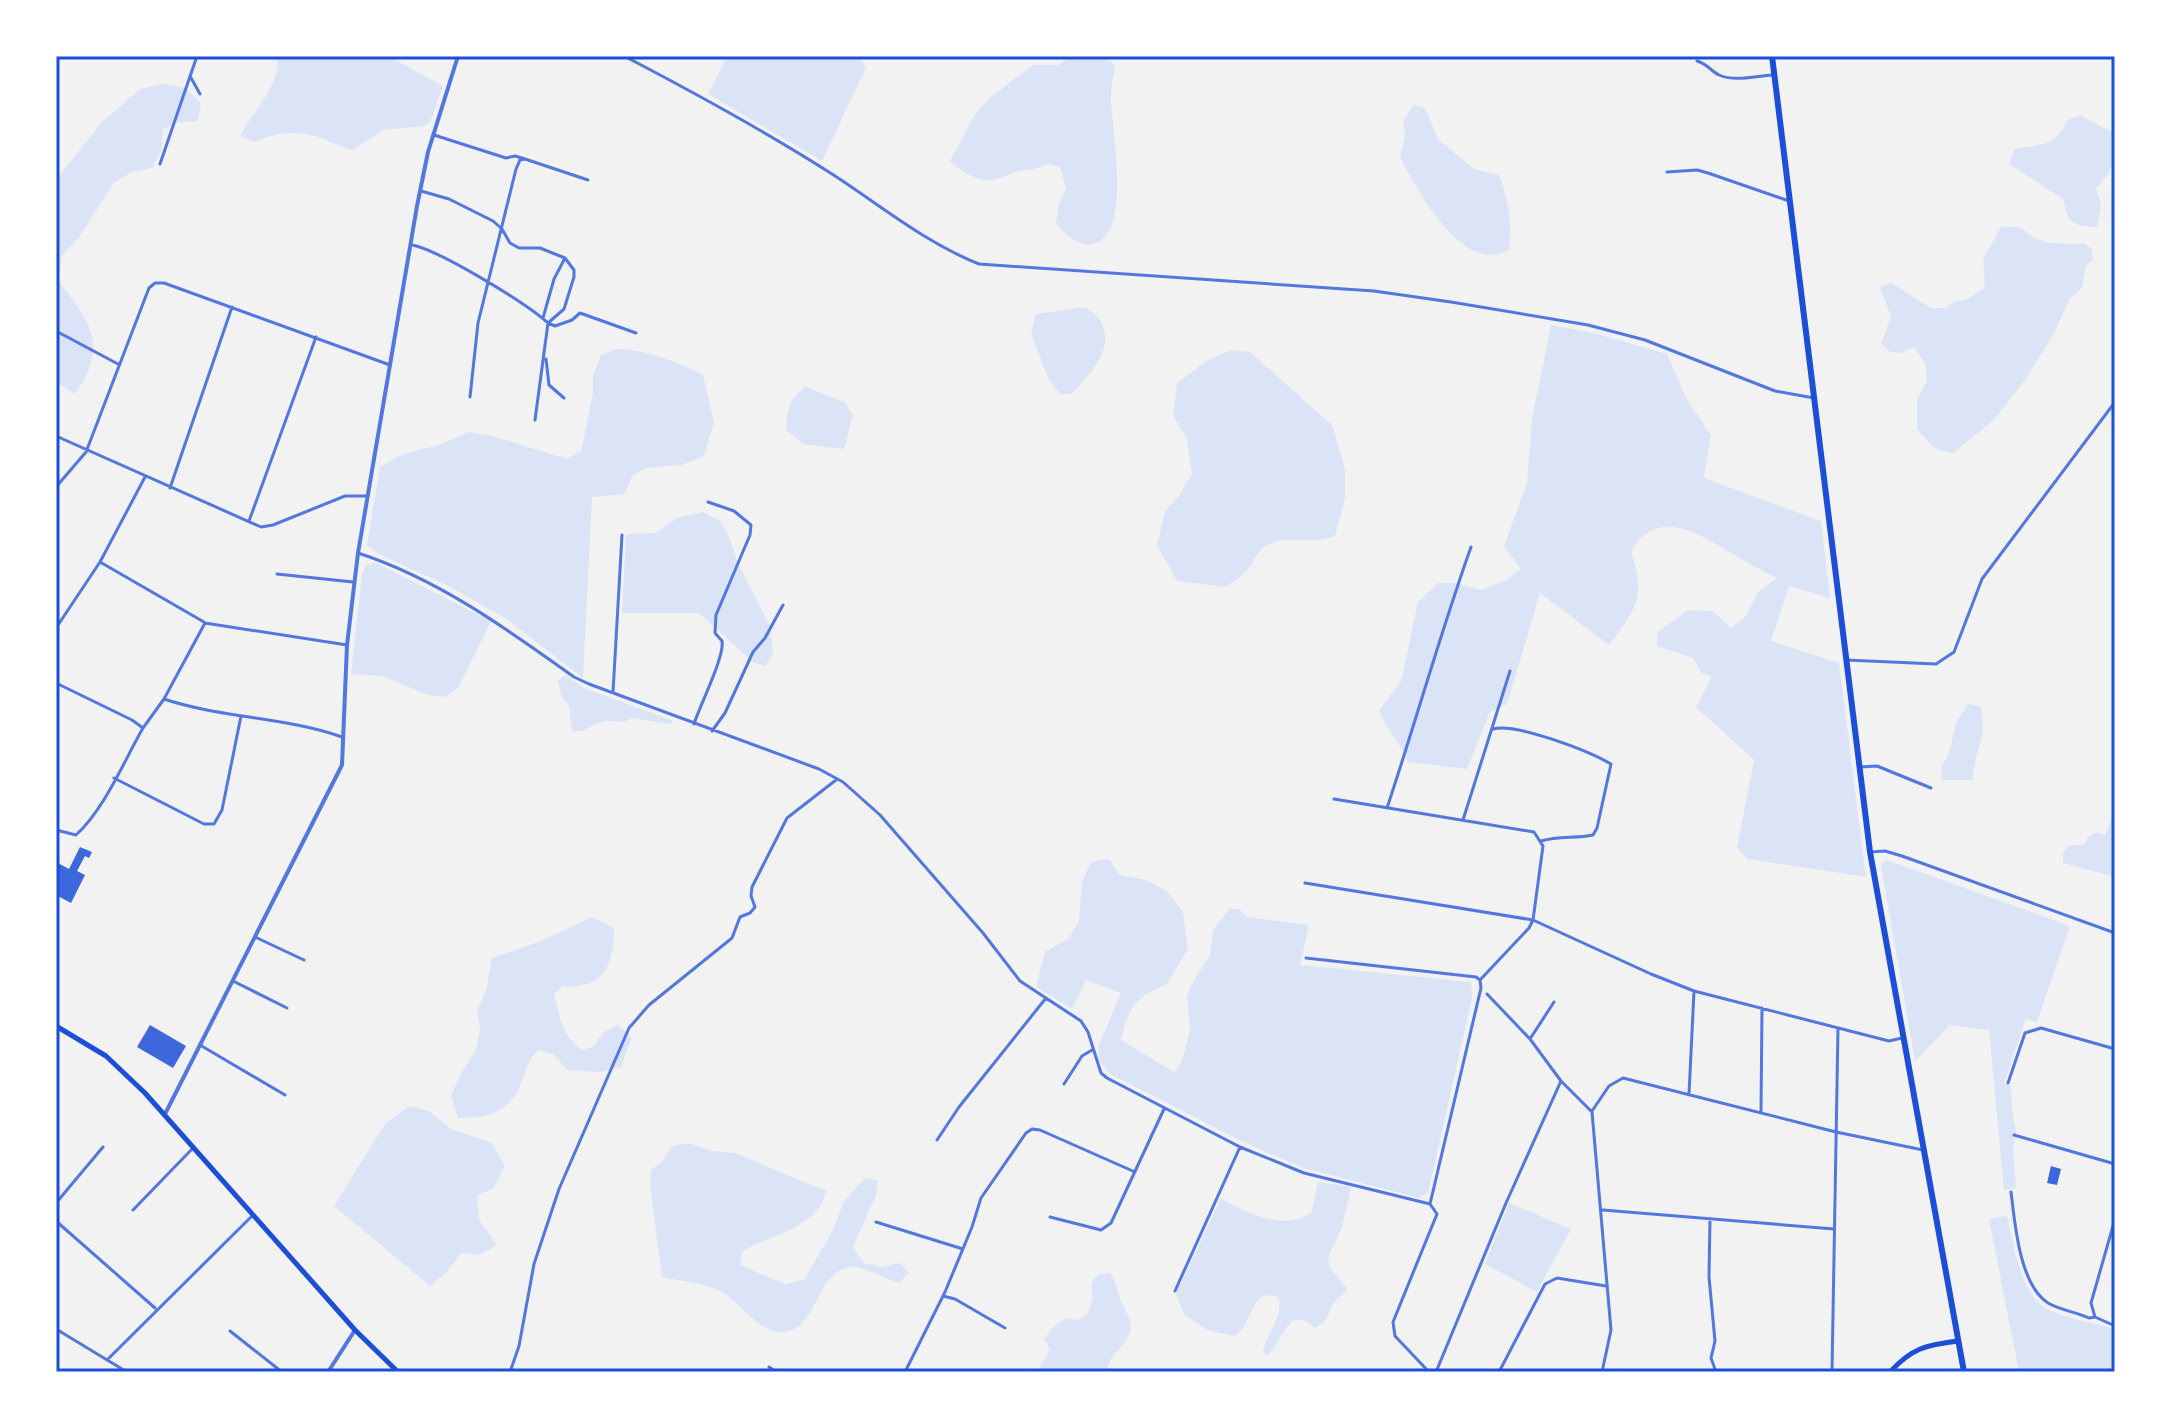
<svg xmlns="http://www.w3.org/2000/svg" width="2171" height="1428" viewBox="0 0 2171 1428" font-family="'IBM Plex Sans',sans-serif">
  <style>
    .green { fill: #dbe4f7 }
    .building { fill: #3d67dc }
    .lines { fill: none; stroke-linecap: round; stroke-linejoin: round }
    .minor { stroke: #5277de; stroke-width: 3 }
    .tertiary { stroke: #5277de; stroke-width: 4 }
    .secondary { stroke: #1d4ed8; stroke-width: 5 }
    .primary { stroke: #1d4ed8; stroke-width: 6 }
    .neatline { fill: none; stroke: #1d4ed8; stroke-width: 3 }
  </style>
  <rect width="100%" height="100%" fill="#f2f2f2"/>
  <!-- green -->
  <path class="green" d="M277 56H388L443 86 430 122 424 126 384 130 352 150C339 147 328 140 316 136 294 130 273 133 254 142L240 136C252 112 282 85 277 56Z
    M727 56H859L866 68 822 161 708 94Z
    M1072 56H1104L1115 65C1114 75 1111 85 1111 96 1111 128 1132 226 1097 243 1082 250 1066 235 1056 224L1059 204 1066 188 1060 167 1048 164C1037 170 1028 169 1016 172 1009 173 1004 178 997 179 978 183 963 173 950 161L975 114 992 96 1033 65H1058Z
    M162 84 186 88 201 103 198 121 177 123 163 129 162 149 152 168 132 172 114 183 79 237 62 256 58 280C90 323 110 344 75 394L56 382V180L101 123 140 89Z
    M1414 105 1425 108 1438 139 1474 169 1499 175C1509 201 1512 222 1509 250 1504 252 1497 255 1491 255 1450 253 1418 189 1400 158L1405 134 1403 120Z
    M2080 115 2113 133C2119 156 2112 172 2096 188L2101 205 2097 227 2081 226 2069 220 2063 199 2009 164 2014 149C2039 144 2057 148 2066 121Z
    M2001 227H2020L2033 237 2049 243 2085 244 2092 249 2093 260 2086 266 2082 288 2070 299 2054 333 2025 380 1994 420 1953 453 1935 449 1917 429V400L1927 381 1925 363 1914 347 1901 353 1890 352 1881 343 1891 317 1880 287 1891 283 1931 308H1946L1953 302 1968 299 1985 287 1983 259Z
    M1086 307C1090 311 1097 316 1100 320 1117 348 1089 375 1072 394H1060L1048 378 1031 333 1036 314Z
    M1551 325 1590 332 1667 354 1687 400 1711 435 1704 478 1821 521 1830 598 1789 586 1771 641 1839 663 1866 877 1748 859 1737 848 1754 760 1696 707 1712 676 1702 673 1693 658 1657 646 1658 632 1688 610 1713 611 1731 628 1745 617 1759 591 1777 578C1762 570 1747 563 1733 554 1699 534 1658 506 1631 551 1646 597 1637 608 1609 645L1540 593 1507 704 1490 712 1467 769 1408 762C1400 743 1387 729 1379 711L1401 681 1418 602 1438 583H1456L1481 590 1506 580 1521 569 1504 546 1527 483 1532 419Z
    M617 349C646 350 677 361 703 375L714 422 704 456 682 465 645 468 632 477 624 494 592 497 583 678 505 618 448 586 377 553 367 545 380 467 403 454 439 445 468 432 493 436 567 459 581 451 593 394V375L601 355Z
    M1231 350 1250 352 1332 425 1345 469V498L1335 536C1313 546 1288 533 1266 546 1256 551 1254 564 1246 571 1241 577 1232 582 1226 587L1177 581 1157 545 1165 511 1178 497 1192 474 1187 439 1173 416 1177 383 1208 360Z
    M806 387 844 402 853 415 844 449 804 444 786 430C787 411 789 397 806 387Z
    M703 512 720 521 728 533 737 561 770 626 773 654 765 666 754 663 699 613H622L626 534 656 533 677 518Z
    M376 563 491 621 458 688 445 697 428 695 382 676 351 674 362 574 366 565Z
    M566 675 584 688 674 721 668 724 633 718 623 722 604 721 582 731 572 732 569 706 561 695 558 680Z
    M1968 704 1980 706C1989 736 1974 751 1973 780H1941L1942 766 1949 753 1956 723Z
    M2115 811V877L2063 863V852L2068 846 2085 844 2088 837 2095 833 2105 835Z
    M1109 859 1120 875 1146 880 1167 891 1183 912 1188 949 1167 984 1146 994 1134 1005 1125 1022 1121 1040 1174 1072 1182 1062 1190 1029 1187 997 1191 985 1210 955 1213 930 1230 908 1239 909 1247 917 1309 925 1300 965 1471 982 1472 998 1428 1193 1419 1198 1304 1168 1243 1142 1110 1074 1100 1062 1098 1047 1121 993 1086 980 1072 1009 1036 987 1045 952 1069 938 1079 920 1082 882 1091 862Z
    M1887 860 2070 926 2037 1022 2026 1018 2004 1083 2011 1086 2012 1110 2016 1132 2013 1149 2016 1188 2004 1190 1989 1030 1950 1025 1915 1061 1881 865Z
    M592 917 614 928C614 965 604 990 562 986L554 994C561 1020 560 1032 582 1050L593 1047 603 1033 618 1025 632 1038 621 1067 600 1072 567 1070 553 1054 538 1050C529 1059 528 1066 523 1078 512 1112 491 1118 458 1118L451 1096 459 1077 476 1050 480 1030 477 1011 486 990 492 958 541 941Z
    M410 1106 429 1111 451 1129 492 1143 505 1166 493 1189 477 1195 479 1220 497 1245 479 1255 461 1253 448 1271 430 1286 334 1206 385 1124Z
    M688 1143 713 1151 735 1153 826 1191C818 1229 770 1234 742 1252L740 1265 785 1284 804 1280 833 1230 844 1201 865 1178 878 1180 876 1195 853 1247 864 1263 880 1267 900 1263 909 1273 899 1283C887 1280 863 1266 852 1267 818 1269 818 1323 789 1331 762 1339 743 1304 722 1292 706 1283 681 1281 662 1277L650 1185 651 1170 662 1162 671 1147Z
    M1318 1182 1351 1187C1347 1206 1344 1227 1334 1244 1331 1251 1327 1255 1329 1263 1330 1271 1342 1280 1347 1289 1343 1295 1335 1300 1332 1306 1327 1317 1327 1321 1315 1328 1288 1302 1283 1342 1267 1356L1263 1351C1266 1334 1286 1314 1277 1297 1250 1287 1253 1325 1235 1336L1210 1331 1184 1315 1176 1294 1221 1198C1246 1213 1285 1232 1312 1212Z
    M1509 1203 1571 1229 1537 1292 1485 1264Z
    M2007 1216C2013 1243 2021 1298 2049 1310 2069 1319 2094 1323 2115 1329V1372H2019L1989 1219Z
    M1110 1273C1117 1283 1117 1292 1122 1303 1129 1319 1137 1326 1124 1343 1117 1352 1110 1357 1107 1369L1111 1372H1037L1050 1349 1044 1339 1053 1327 1066 1318 1077 1320 1087 1315 1093 1299 1091 1283 1099 1274Z"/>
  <!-- building -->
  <path class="building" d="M80 847 92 852 89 858 85 856 77 871 85 875 71 903 56 895V862L69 869Z
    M150 1025 186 1046 173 1068 137 1047Z
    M2051 1166 2061 1169 2057 1185 2047 1183Z"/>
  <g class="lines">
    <!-- minor -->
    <path class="minor" d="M624 56C695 93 765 131 832 174 880 205 926 243 979 264L1374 291 1451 302 1588 325 1645 340 1775 391 1814 398
      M1697 61C1706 63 1711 71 1719 75 1734 82 1756 76 1772 75
      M190 76 200 94
      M434 135 506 158 515 156 525 159 588 180
      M160 164 197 56
      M1667 172 1697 170 1708 173 1789 201
      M421 191 449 199 493 221 502 229 510 243 519 248H540L565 258 574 270V277L564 309 548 323 555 326 572 320 580 313 636 333
      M412 245C439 250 526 303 548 323L535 420
      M543 318 554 279 565 258
      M56 331 118 364
      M546 359 549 385 564 398
      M470 397 478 323 516 169 520 160 525 159
      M56 436 261 527 273 525 345 496H367
      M56 487 86 452 149 288 155 283H164L390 365
      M170 488 232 307
      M249 521 316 337
      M358 553C438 579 507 629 574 677L589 684 819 769 843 782 880 815 983 933 1020 981 1081 1021 1088 1032 1101 1073 1107 1078 1240 1147 1304 1173 1430 1204 1437 1214 1393 1322 1395 1336 1429 1372
      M100 562 204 622
      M277 574 353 582
      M56 628 100 562 145 477
      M1846 660 1936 664 1954 652 1982 579 2115 402
      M56 683 132 720 143 728C124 761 104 810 76 835L56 830
      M613 692 622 535
      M694 724C700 705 725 656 722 641L715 633 716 615 750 535 751 525 734 511 708 502
      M143 728 164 699
      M1493 729C1517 723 1589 751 1611 764L1597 828 1593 835C1575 839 1559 835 1541 841
      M712 731 725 713 753 652 765 638 783 605
      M342 737C285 717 221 718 164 699L205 623 347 645
      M1860 767 1877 766 1931 788
      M114 778 204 824H214L222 810 241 716
      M1334 799 1534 832 1543 846 1533 920 1651 974 1694 991 1889 1041 1902 1038
      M1387 808C1416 721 1440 634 1471 547
      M1463 820 1510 671
      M1870 852 1885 851 1902 856 2115 933
      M1305 883 1533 920 1529 928 1480 980
      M255 937 304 960
      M1306 958 1476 977 1480 980 1481 988 1430 1204
      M233 981 287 1008
      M1487 994 1530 1039 1561 1081 1592 1112 1611 1330 1602 1372
      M1530 1039 1554 1002
      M200 1045 285 1095
      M2008 1083 2025 1033 2041 1028 2115 1049
      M1064 1084 1082 1056 1092 1050
      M1689 1094 1694 991
      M1592 1111 1609 1086 1623 1078 1836 1132 1923 1150
      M1761 1112 1762 1008
      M2014 1135 2115 1164
      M937 1140 959 1107 1046 998
      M2011 1192C2015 1223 2019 1284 2048 1303 2060 1310 2076 1312 2089 1318L2095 1317
      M56 1203 103 1147
      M133 1210 194 1147
      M1603 1210 1834 1229
      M1050 1217 1101 1230 1111 1223 1164 1109
      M1710 1219 1709 1277 1715 1341 1711 1358 1716 1372
      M2115 1219 2091 1303 2095 1317 2115 1326
      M56 1221 155 1308
      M876 1222 963 1249
      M1175 1291 1240 1147
      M943 1296 955 1299 1005 1328
      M56 1329 127 1372
      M230 1331 282 1372
      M108 1359 253 1215
      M769 1367 777 1372
      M510 1372 519 1346 534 1264 559 1189 629 1028 649 1005 732 938 740 917 750 913 755 907 751 896 752 887 787 818 836 780
      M905 1372 945 1292 972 1227 981 1198 1026 1133 1032 1129 1040 1130 1135 1172
      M1436 1372 1506 1203 1561 1081
      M1499 1372 1545 1284 1557 1278 1606 1286
      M1832 1372 1838 1028"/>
    <!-- tertiary -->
    <path class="tertiary" d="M165 1114 342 765 347 645 358 553 417 206 428 152 458 56
      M328 1372 355 1330"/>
    <!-- secondary -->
    <path class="secondary" d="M56 1026 106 1056 145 1093 355 1330 398 1372
      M1890 1372C1912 1348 1926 1345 1958 1341"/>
    <!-- primary -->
    <path class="primary" d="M1772 56 1870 852 1964 1372"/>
  </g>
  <!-- border -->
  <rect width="2171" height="1428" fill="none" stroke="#ffffff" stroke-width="116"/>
  <rect x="58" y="58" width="2055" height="1312" class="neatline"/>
</svg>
